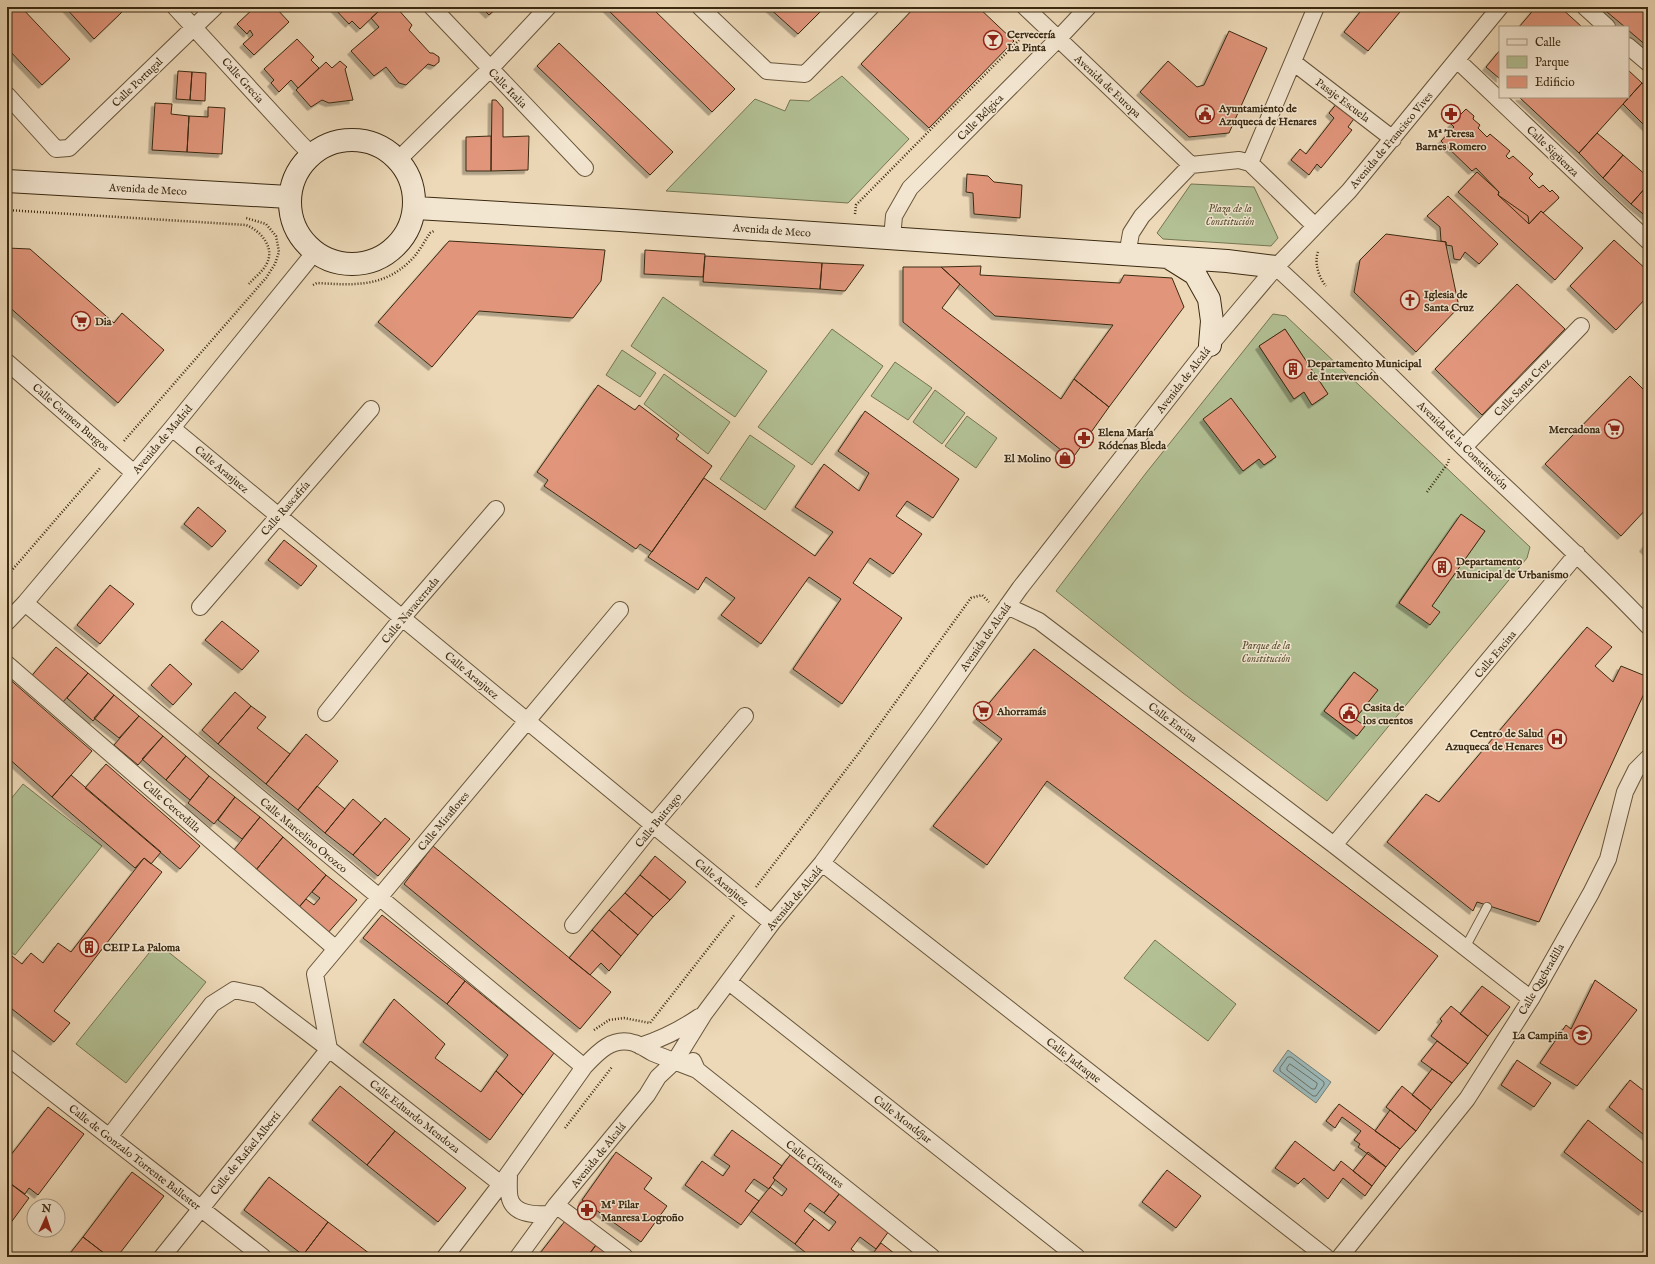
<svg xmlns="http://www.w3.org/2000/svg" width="1655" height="1264" font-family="'IM FELL English',serif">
<defs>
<filter id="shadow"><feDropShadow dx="-3.5" dy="3.5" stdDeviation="0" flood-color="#0004"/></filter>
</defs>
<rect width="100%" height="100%" fill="#edd9b8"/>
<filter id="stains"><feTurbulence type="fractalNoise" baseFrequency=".005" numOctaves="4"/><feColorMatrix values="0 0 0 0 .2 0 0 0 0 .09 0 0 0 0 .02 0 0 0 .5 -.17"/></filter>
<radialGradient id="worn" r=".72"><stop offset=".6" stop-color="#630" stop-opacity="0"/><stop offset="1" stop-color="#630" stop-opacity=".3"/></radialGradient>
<path fill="#b2c094" stroke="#767552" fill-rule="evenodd" d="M842 76 909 139 848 203 666 191 755 99 785 111 790 100 809 101Z
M1191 184 1254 187 1278 238 1271 246 1163 239 1157 233Z
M663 297 767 371 735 417 631 346Z
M1273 314 1286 316 1530 547 1527 558 1327 801 1183 693 1056 591 1146 473ZM1285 329 1328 394 1312 405 1304 392 1294 399 1259 346ZM1231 399 1276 457 1264 465 1259 459 1243 471ZM1461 515 1485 531 1432 606 1430 624 1399 602ZM1354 672 1378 690 1355 719 1365 726 1357 736 1324 711Z
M832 329 883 366 812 465 758 427Z
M622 350 656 373 640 397 606 375Z
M895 362 932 388 908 420 871 396Z
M664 374 730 422 708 454 644 404Z
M935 390 965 413 942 444 913 422Z
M967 416 997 438 976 468 945 446Z
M750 435 795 466 765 510 720 479Z
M23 784 102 846 15 955 7 949V804Z
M1155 940 1236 1004 1208 1041 1124 978Z
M157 943 206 982 126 1083 76 1044Z"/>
<path fill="#9cb8b8" stroke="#757f75" d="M1288 1050 1331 1082 1316 1103 1273 1071Z"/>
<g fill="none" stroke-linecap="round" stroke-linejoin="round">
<path stroke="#6c7164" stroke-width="1" d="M1288 1057H1291L1324 1082V1085L1316 1096H1313L1280 1071V1068Z
M1290 1064 1317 1083V1085L1315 1089H1312L1287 1070V1068Z"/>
</g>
<path fill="#e1967c" stroke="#3b2a11" filter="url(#shadow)" d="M7 7H21L70 59 42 85 7 48Z
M65 7H117L122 12 94 39Z
M255 7H275L289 22 254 55 243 44 253 35 250 30 247 34 237 24Z
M333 7H380L381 9 360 29 352 21 349 24Z
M384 7H396L412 25 409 30 430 53H433L439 57V62L434 66 428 64 406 85 399 83 386 67 374 76 351 51 379 27 371 18Z
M481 7H498L489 15Z
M605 7H651L735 89 712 112Z
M768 7H825L798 34Z
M915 7H978L1014 41 929 128 861 64Z
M1364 7H1404L1368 51 1344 32Z
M1536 7H1560L1582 27H1519Z
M1601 7H1648V47L1628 30V27H1625Z
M1229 31 1267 48 1229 133 1189 137 1140 92 1168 61 1197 87 1204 85Z
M297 39 314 57 311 60 319 68 298 88 291 80 279 92 271 83 274 80 264 69Z
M559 43 673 152 650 175 537 66Z
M1500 50V79L1486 67Z
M340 61 347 67 345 69 353 100 329 103 322 100 311 107 296 90 326 62 332 68Z
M1628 70 1642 83 1579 153 1519 97H1628Z
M178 71 192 72 190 100 176 99Z
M192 72 206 73 205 101 190 100Z
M1642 83 1648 87V126L1647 128 1623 104Z
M492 100H496L503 108V137L529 136 528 170 491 171Z
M1338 102 1356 116 1348 127 1352 130 1321 168 1317 164 1309 175 1291 160 1300 149 1306 154 1334 118 1329 113Z
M155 103 172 104 171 114 189 116 187 152 152 150Z
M208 107 225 108 222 154 187 152 189 116 208 117Z
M1466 109 1474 116 1473 119 1480 125 1478 128 1487 137 1490 134 1510 151 1506 156 1509 159 1513 156 1533 174 1529 178 1539 188 1543 185 1550 192 1552 190 1558 196 1559 198 1543 213 1541 211 1529 224 1498 195 1499 192 1476 168 1472 171 1441 141 1454 127 1451 124Z
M1597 133 1623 155 1603 178 1579 153Z
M491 136V171H466V137Z
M1623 155 1648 177V185L1631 204 1603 178Z
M1477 172 1499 192 1498 195 1528 216 1529 224 1541 211 1583 248 1555 280 1458 192Z
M967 174 988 176 994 182 1022 185 1020 218 974 214 973 193 966 192Z
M1646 187 1648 189V218L1631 204Z
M1448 196 1498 244 1479 264 1465 252 1460 260 1454 259 1452 246 1446 245V242L1441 241 1440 227 1427 216Z
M1386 234 1446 242V245L1459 307 1416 352 1354 292 1360 260Z
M1614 240 1648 271V296L1616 330 1570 286Z
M449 241 605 250 601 281 573 318 479 311 432 367 378 322Z
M7 248 30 249 114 323 122 313 164 350 118 403 7 305Z
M645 250 705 254 703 277 644 274Z
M705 256 822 263 820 289 703 282Z
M822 263 864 265 845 291 820 289Z
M981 266 980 275 1120 283 1124 275 1172 278 1184 307 1109 407 1074 379 1113 325 995 316 941 267Z
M903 267H941L960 284 942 308 1061 399 1074 379 1109 407 1072 459 903 322Z
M1517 284 1565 329 1482 415 1435 369Z
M1285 329 1328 394 1312 405 1304 392 1294 399 1259 346Z
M1630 376 1648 394V507L1621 536 1545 464Z
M598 385 635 410 639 405 679 435 676 439 712 466 652 552 640 544 636 549 544 486 548 480 537 472Z
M1231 398 1276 457 1264 465 1259 459 1243 471 1203 419Z
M865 411 959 479 933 518 907 501 896 516 922 534 893 574 870 558 853 583 902 618 842 704 793 669 841 599 809 577 761 644 721 615 735 598 706 577 698 590 648 557 704 478 815 556 833 532 795 507 824 464 859 491 869 473 838 451Z
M198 507 226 531 212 547 184 524Z
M1461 514 1485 531 1432 606 1440 612 1430 625 1399 603Z
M284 540 317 566 301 586 268 560Z
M1648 542V553L1643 548Z
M110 585 134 604 100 644 77 625Z
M222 621 259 651 242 670 205 640Z
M1587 627 1612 647 1595 666 1613 682 1621 666 1648 677V685L1539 922 1477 902 1473 911 1387 842 1426 794 1439 802Z
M56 647 88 673 63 702 29 679Z
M1034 649 1438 956 1379 1031 1047 781 987 865 933 826 1002 739 976 719Z
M170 664 192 684 173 705 151 685Z
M1354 672 1378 690 1355 719 1365 726 1357 736 1324 711Z
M88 673 114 695 93 721 67 698Z
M7 677 92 751 52 797 7 757Z
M235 692 251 706 218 744 202 730Z
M114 695 139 716 119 738 94 718Z
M251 706 266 717 257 728 290 754 266 784 218 744Z
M139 716 163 736 138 765 114 745Z
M306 734 338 761 298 810 266 784Z
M163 736 186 756 166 780 142 759Z
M186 756 209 776 190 800 166 780Z
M106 764 200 846 180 869 85 788Z
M71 775 161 852 151 864 144 858 135 868 52 797Z
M209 776 235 797 214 824 188 803Z
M317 786 345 809 325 833 298 810Z
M235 797 260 817 242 839 218 820Z
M353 799 381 823 353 855 325 833Z
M260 817 283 837 256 870 234 850Z
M385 818 410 839 378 876 353 855Z
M283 837 326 875 299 907 256 870Z
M433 846 611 992 580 1029 404 884Z
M655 856 686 882 670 900 640 875Z
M144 858 162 872 54 1011 70 1023 54 1042 7 1005V952L22 964 31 953 43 963 58 943 71 952Z
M326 875 357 900 326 935 296 911 306 899 314 905 320 898 312 892Z
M640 875 670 900 653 917 625 893Z
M625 893 653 917 638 935 609 910Z
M609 910 638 935 621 956 592 930Z
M382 915 465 981 447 1004 363 938Z
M592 930 621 956 609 971 601 963 590 975 569 958Z
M1595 980 1637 1010 1577 1086 1540 1063 1566 1025 1571 1029Z
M465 981 554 1053 523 1095 496 1071 508 1055 447 1004Z
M1482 986 1510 1007 1488 1036 1460 1014Z
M394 999 445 1044 435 1058 481 1092 496 1071 523 1095 490 1140 363 1042Z
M1451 1006 1488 1036 1468 1064 1431 1036 1442 1021 1440 1019Z
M1437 1041 1468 1064 1452 1083 1421 1061Z
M1517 1060 1551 1083 1534 1107 1501 1085Z
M1432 1069 1452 1083 1431 1110 1412 1095Z
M1630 1080 1648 1094V1138L1609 1107Z
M340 1086 395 1131 367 1165 312 1120Z
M1402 1086 1431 1110 1416 1131 1386 1107Z
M1339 1104 1400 1149 1386 1167 1358 1147 1360 1144 1354 1140 1361 1131 1342 1117 1335 1128 1326 1121Z
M48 1107 84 1134 38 1195 29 1188 25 1194 7 1181V1160Z
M1390 1110 1416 1131 1400 1149 1375 1131Z
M1588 1120 1648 1167V1204L1642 1212 1564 1152Z
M732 1130 782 1166 773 1178 775 1180 769 1189 754 1179 745 1191 759 1201 741 1225 685 1185 702 1161 723 1176 730 1166 714 1155Z
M395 1131 466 1188 438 1222 367 1165Z
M1295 1141 1334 1171 1341 1161 1372 1186 1365 1196 1343 1178 1328 1199 1304 1178 1298 1184 1275 1168Z
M616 1152 652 1178 644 1189 667 1206 641 1242 582 1200Z
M1368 1152 1386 1167 1372 1186 1353 1171Z
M790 1155 840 1193 824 1213 810 1203 804 1211 814 1219 795 1244 751 1211 770 1187 782 1196 787 1189 773 1178Z
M1167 1170 1201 1196 1176 1228 1142 1202Z
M132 1172 164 1196 117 1257H109L83 1237Z
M269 1177 328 1222 303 1255 244 1210Z
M7 1181 29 1198 7 1228Z
M840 1193 889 1231 876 1249 860 1237 851 1249 861 1257H811L795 1244 814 1219 829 1231 836 1222 824 1213Z
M565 1221 596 1245 587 1257H537Z
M328 1222 374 1257H306L303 1255Z
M83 1237 109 1257H67Z
M881 1243 899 1257H870Z
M596 1245 612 1257H587Z"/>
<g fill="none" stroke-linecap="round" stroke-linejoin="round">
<g stroke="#68563b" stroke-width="10">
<path id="lane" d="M1465 948 1487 907"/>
</g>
<g stroke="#68563b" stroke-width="18">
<path id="street" d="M175 7 300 143 310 153
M432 7 585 168
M700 7 767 71 805 74 871 7
M1025 7 1191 165
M1585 7 1607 27
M1628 46 1648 63
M1457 60 1648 241
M1293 62 1393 139
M7 95 56 149 69 148 215 7
M399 159 490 69 548 7
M1250 163 1316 7
M892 238 894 216 910 188 1058 39 1088 7
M1127 255 1131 233 1142 216 1191 165 1239 160 1250 163 1315 226
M1276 267C1340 325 1401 386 1463 447 1525 506 1589 564 1648 626
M7 362 134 473
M172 428 772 923
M1464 447 1581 326
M25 603 584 1067
M1007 606 1039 621 1334 845 1531 999
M200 607 371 409
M7 622 25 603 172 428 314 253
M7 664 336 949
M326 713 402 618 496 509
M1334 845 1577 554
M822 863 1326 1257
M573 925 653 825 745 716
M729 982 1077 1257
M640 1046C662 1039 680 1030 699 1017
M329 1049 315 974 620 610
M7 1057 263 1257
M693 1061 697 1070 932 1257
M109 1137 212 1004 234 990 258 995 329 1049 501 1184
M509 1173C509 1181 508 1192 510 1199 515 1215 536 1215 549 1214
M556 1205 625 1257
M162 1257 329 1049
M445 1257 501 1184 584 1067C597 1053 612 1036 634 1043 641 1045 647 1050 653 1053 668 1059 682 1064 697 1070
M518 1257 556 1205 647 1095 658 1077 675 1061 704 1014 772 923 822 863 928 718 1020 588 1210 345 1276 267 1349 191 1500 7
M1340 1257 1467 1099 1531 999 1591 893 1608 859 1625 792 1636 770 1648 758"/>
</g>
<g stroke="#3b2a11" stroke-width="24">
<path id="secondary" d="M290 202a62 62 0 1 1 124 0a62 62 0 1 1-124 0Z
M7 181 289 197
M416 208 620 220 1227 261 1276 267
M1171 259 1195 274 1209 299 1212 321 1210 345"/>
</g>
<path stroke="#3b2a11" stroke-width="2.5" stroke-dasharray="1 2" stroke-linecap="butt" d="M7 210 246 225C261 231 276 248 266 265 262 272 254 278 249 284
M855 214 856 205 1026 33
M1318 252C1314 263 1319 278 1326 286
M313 285 317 283C352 285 383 288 410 261 418 254 424 242 430 233L434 231
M124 441 266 278 275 264 279 252 276 236 266 224 246 218
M1427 492 1448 463 1449 459
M7 576 101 467
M756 887 858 754 971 598 982 595 989 602
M594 1030 609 1020 624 1018 650 1023 735 914
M565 1128 612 1067"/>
<use href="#lane" stroke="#f3e6d1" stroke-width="8"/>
<use href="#street" stroke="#f3e6d1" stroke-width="16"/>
<use href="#secondary" stroke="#f3e6d1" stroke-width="22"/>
</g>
<defs>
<g id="bar-ring" transform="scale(1)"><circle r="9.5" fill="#f3e6d1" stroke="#8f2418" stroke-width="1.5"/><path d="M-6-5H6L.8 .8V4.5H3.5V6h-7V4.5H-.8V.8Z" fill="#8f2418"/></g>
<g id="civic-ring" transform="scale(1)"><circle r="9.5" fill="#f3e6d1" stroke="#8f2418" stroke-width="1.5"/><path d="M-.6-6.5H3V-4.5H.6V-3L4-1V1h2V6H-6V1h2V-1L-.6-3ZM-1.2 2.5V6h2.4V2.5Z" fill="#8f2418"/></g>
<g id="pharmacy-ring" transform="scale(1)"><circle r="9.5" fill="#f3e6d1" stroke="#8f2418" stroke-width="1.5"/><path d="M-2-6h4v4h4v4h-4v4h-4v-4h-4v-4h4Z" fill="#8f2418"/></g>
<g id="church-ring" transform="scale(1)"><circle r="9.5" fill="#f3e6d1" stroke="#8f2418" stroke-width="1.5"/><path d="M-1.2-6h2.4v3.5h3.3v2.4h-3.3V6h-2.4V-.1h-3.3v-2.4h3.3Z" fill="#8f2418"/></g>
<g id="supermarket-ring" transform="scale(1)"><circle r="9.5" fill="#f3e6d1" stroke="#8f2418" stroke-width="1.5"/><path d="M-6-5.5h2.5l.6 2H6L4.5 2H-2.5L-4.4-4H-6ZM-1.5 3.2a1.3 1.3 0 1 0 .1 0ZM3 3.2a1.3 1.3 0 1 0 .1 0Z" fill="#8f2418"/></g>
<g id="building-ring" transform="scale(1)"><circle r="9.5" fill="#f3e6d1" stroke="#8f2418" stroke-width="1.5"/><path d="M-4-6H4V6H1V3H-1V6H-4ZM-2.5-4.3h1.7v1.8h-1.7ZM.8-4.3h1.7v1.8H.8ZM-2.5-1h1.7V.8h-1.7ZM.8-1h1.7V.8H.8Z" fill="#8f2418"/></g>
<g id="shop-ring" transform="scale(1)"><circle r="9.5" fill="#f3e6d1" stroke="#8f2418" stroke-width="1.5"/><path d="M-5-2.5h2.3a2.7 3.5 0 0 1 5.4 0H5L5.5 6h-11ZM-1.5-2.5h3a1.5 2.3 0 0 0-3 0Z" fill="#8f2418"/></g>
<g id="hospital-ring" transform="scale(1)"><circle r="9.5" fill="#f3e6d1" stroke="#8f2418" stroke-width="1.5"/><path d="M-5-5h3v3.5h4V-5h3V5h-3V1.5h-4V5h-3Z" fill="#8f2418"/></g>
<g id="school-ring" transform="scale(1)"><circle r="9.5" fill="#f3e6d1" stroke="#8f2418" stroke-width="1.5"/><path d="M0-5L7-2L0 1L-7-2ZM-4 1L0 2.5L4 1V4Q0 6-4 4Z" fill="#8f2418"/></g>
</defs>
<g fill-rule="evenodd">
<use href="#bar-ring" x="993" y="40"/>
<use href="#civic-ring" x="1205" y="114"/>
<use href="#pharmacy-ring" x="1451" y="114"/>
<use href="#church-ring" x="1410" y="300"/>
<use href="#supermarket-ring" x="81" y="321"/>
<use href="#building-ring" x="1293" y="369"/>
<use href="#supermarket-ring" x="1614" y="429"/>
<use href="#pharmacy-ring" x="1084" y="438"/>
<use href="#shop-ring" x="1065" y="458"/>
<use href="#building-ring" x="1442" y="567"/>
<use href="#supermarket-ring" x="983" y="711"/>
<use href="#civic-ring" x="1349" y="713"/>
<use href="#hospital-ring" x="1557" y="739"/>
<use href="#building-ring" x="89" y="947"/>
<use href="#school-ring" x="1582" y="1035"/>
<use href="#pharmacy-ring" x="587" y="1210"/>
</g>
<g text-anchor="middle" stroke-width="3" stroke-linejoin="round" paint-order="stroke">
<g font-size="11" font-weight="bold" fill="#3b2a11" stroke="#f3e6d1" text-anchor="start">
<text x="1007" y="38">Cervecería<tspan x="1007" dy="13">La Pinta</tspan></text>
<text x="1219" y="112">Ayuntamiento de<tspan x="1219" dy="13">Azuqueca de Henares</tspan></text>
<text x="1451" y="137" text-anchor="middle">Mª Teresa<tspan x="1451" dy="13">Barnes Romero</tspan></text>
<text x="1424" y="298">Iglesia de<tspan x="1424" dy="13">Santa Cruz</tspan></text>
<text x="95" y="325">Dia</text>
<text x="1307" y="367">Departamento Municipal<tspan x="1307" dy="13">de Intervención</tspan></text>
<text x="1600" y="433" text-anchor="end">Mercadona</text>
<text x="1098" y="436">Elena María<tspan x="1098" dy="13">Ródenas Bleda</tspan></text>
<text x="1051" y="462" text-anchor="end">El Molino</text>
<text x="1456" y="565">Departamento<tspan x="1456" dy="13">Municipal de Urbanismo</tspan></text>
<text x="1363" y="711">Casita de<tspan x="1363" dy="13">los cuentos</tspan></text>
<text x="997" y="715">Ahorramás</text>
<text x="1543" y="737" text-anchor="end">Centro de Salud<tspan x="1543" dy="13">Azuqueca de Henares</tspan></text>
<text x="103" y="951">CEIP La Paloma</text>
<text x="1568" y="1039" text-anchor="end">La Campiña</text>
<text x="601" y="1208">Mª Pilar<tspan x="601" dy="13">Manresa Logroño</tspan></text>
</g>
<g font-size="11" fill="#3b2a11" stroke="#f3e6d1">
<text transform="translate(243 80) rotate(48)" y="4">Calle Grecia</text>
<text transform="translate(137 82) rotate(-44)" y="4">Calle Portugal</text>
<text transform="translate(1108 86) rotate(43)" y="4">Avenida de Europa</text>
<text transform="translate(508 88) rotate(46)" y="4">Calle Italia</text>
<text transform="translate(1343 100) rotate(37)" y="4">Pasaje Escuela</text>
<text transform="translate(980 117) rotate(-45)" y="4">Calle Bélgica</text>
<text transform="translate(1391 140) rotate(-50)" y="4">Avenida de Francisco Vives</text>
<text transform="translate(1553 151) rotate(44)" y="4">Calle Sigüenza</text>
<text transform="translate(148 189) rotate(3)" y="4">Avenida de Meco</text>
<text transform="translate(772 230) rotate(4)" y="4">Avenida de Meco</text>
<text transform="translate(1183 380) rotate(-52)" y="4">Avenida de Alcalá</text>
<text transform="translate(1522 387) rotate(-46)" y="4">Calle Santa Cruz</text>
<text transform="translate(71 417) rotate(41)" y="4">Calle Carmen Burgos</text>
<text transform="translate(162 439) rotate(-50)" y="4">Avenida de Madrid</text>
<text transform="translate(1463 445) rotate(44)" y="4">Avenida de la Constitución</text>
<text transform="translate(222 469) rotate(40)" y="4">Calle Aranjuez</text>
<text transform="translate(285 508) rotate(-49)" y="4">Calle Rascafría</text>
<text transform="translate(410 610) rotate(-50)" y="4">Calle Navacerrada</text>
<text transform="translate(985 637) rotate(-55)" y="4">Avenida de Alcalá</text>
<text transform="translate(1495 654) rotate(-50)" y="4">Calle Encina</text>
<text transform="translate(472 675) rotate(40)" y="4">Calle Aranjuez</text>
<text transform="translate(1173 722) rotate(37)" y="4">Calle Encina</text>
<text transform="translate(172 806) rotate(41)" y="4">Calle Cercedilla</text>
<text transform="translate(658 820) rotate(-51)" y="4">Calle Buitrago</text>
<text transform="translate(443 821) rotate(-50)" y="4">Calle Miraflores</text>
<text transform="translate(304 835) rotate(40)" y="4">Calle Marcelino Orozco</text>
<text transform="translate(722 882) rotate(40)" y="4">Calle Aranjuez</text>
<text transform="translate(794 898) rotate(-50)" y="4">Avenida de Alcalá</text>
<text transform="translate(1541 979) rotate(-60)" y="4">Calle Quebradilla</text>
<text transform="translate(1074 1060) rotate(38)" y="4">Calle Jadraque</text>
<text transform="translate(415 1116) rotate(38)" y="4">Calle Eduardo Mendoza</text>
<text transform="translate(903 1119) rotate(38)" y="4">Calle Mondéjar</text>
<text transform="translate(245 1153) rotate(-51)" y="4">Calle de Rafael Alberti</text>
<text transform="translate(598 1155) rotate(-51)" y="4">Avenida de Alcalá</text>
<text transform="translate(135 1157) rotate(38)" y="4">Calle de Gonzalo Torrente Ballester</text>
<text transform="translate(815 1164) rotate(38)" y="4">Calle Cifuentes</text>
</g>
<g font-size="11" font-style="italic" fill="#595032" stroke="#f3e6d1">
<text x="1230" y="212">Plaza de la<tspan x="1230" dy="13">Constitución</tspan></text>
<text x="1266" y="649">Parque de la<tspan x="1266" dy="13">Constitución</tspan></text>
</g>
</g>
<rect width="1655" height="1264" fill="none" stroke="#edd9b8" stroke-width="24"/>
<rect x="8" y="8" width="1639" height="1248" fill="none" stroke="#3b2a11" stroke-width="2"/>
<rect x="12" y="12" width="1631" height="1240" fill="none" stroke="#3b2a11"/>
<rect x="1499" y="26" width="130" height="72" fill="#f3e6d1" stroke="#a99b84"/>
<rect x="1507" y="39" width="20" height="6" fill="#f3e6d1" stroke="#a99b84"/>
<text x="1535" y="46" font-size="12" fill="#3b2a11">Calle</text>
<rect x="1507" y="56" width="20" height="12" fill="#b2c094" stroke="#a99b84"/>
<text x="1535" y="66" font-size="12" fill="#3b2a11">Parque</text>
<rect x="1507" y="76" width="20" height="12" fill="#e1967c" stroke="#a99b84"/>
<text x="1535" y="86" font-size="12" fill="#3b2a11">Edificio</text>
<g transform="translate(46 1218) rotate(3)"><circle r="19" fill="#f3e6d1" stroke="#a99b84"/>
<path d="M0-3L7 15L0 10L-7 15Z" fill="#8f2418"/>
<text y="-6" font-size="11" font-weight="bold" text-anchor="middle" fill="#3b2a11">N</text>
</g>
<rect width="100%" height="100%" filter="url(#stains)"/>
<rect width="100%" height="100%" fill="url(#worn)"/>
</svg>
